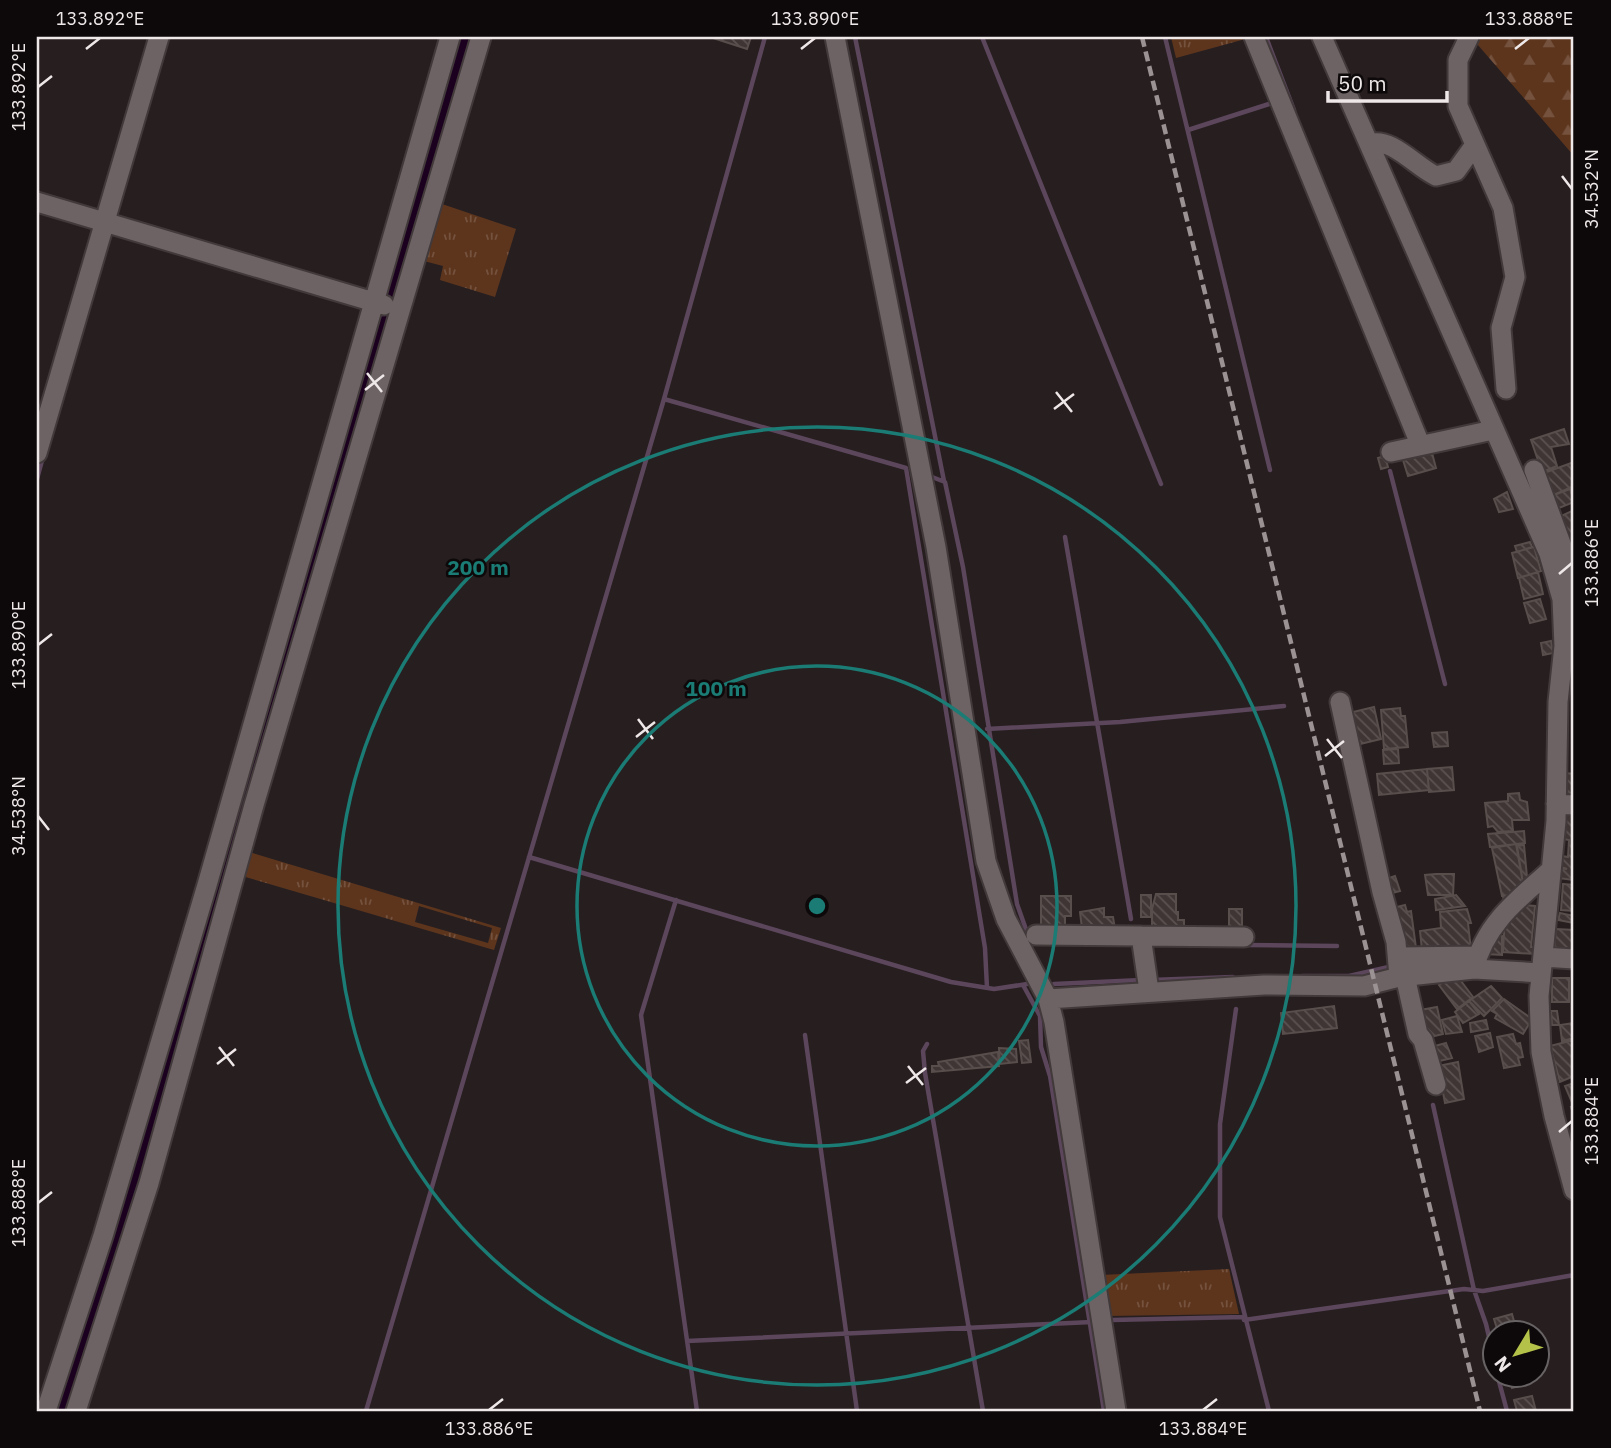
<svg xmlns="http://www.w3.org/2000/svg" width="1611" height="1448" font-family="'IBM Plex Sans',sans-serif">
<defs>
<pattern id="grass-tufts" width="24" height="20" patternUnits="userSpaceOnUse" patternTransform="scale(1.75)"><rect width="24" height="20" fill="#5d351d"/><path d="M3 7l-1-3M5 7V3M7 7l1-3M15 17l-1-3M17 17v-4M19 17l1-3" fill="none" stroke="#75523e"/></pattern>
<pattern id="forest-firs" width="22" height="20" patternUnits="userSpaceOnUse" patternTransform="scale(1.75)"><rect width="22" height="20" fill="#5d351d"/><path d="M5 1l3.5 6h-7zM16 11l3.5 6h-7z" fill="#75523e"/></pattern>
<pattern id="building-back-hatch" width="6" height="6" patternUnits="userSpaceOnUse" patternTransform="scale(1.75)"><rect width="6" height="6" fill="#3f3534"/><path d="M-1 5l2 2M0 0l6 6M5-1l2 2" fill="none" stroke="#5b5251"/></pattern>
</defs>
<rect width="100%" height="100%" fill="#271e1f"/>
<path fill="url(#grass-tufts)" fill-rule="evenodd" d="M1171 37H1249V38L1176 58Z
M442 204 516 229 495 297 440 280 443 266 424 261Z
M249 852 501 928 494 950 242 876ZM419 906 492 928 488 943 415 922Z
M1229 1269 1239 1314 1107 1316 1101 1275Z"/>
<path fill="url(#forest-firs)" d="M1471 37H1574V156Z"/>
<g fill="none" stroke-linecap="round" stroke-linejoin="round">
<path stroke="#5b465c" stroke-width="4.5" d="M855 37 944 481
M982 37 1161 484
M1165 37 1270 470
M1266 37 1294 110
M1188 130 1269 104
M664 399 906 468 985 948 987 988
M1390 471 1445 684
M932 477 945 482 963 567 1017 904 1028 935
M37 479 43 457
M1065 537 1131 919
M987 729 1120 722 1284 706
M529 857 951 982 994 989 1027 984
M676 900 641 1015 697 1411
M1243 945 1337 946
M1302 976H1349L1393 966
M1151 980 1233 977
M1054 984 1142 980
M1023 985 1040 1016 1041 1047 1050 1076 1104 1411
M1236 1009 1220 1124V1217L1269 1411
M805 1035 857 1411
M927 1044 923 1051 925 1073 983 1411
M1433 1105 1474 1290 1486 1324 1496 1367
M1112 1320 1243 1317
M1244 1320 1464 1289 1483 1291 1574 1275
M687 1341 1092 1322
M1497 1374 1507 1411
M366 1411 664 399 765 37"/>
<path stroke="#1c001f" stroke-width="28" d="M60 1411 119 1232 465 37"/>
</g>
<path fill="url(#building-back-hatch)" stroke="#584e4c" stroke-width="2" d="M710 37H751L747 49Z
M1564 429 1569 444 1551 447 1557 466 1542 472 1531 440Z
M1432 453 1436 468 1408 476 1403 460Z
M1385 456 1388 467 1381 469 1378 458Z
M1574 462V486L1549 497 1541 474Z
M1570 489 1574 502 1559 508 1554 495Z
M1507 492 1513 509 1499 512 1494 499Z
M1574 510V537L1566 540 1559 517Z
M1530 542 1532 547 1517 552 1515 546Z
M1534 547 1541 571 1518 578 1512 553Z
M1538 572 1543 594 1524 599 1519 578Z
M1540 599 1546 619 1530 623 1524 603Z
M1551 641 1553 653 1543 655 1541 643Z
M1374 707 1381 739 1356 745 1349 713Z
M1400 708 1401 716H1405L1408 747 1384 749 1381 710Z
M1447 732 1448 746 1434 747 1432 733Z
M1398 749 1399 763 1384 764 1383 750Z
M1452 767 1454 790 1429 792 1427 769Z
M1427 769 1429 790 1379 795 1377 774Z
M1565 773 1574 774V804L1563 803Z
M1519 793 1520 800 1527 802 1529 820H1512L1513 831 1498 832 1493 826 1488 827 1485 803 1508 801V794Z
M1565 810 1574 811V880L1558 878 1559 868 1567 869 1561 867 1562 856 1568 857 1569 840 1563 839Z
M1524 831 1525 843 1490 847 1488 834Z
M1516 844 1523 883 1514 895 1502 896 1492 848Z
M1524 845 1527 877 1517 892 1509 901 1504 902 1503 896 1513 895 1523 883 1517 846Z
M1436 874H1454L1453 895H1428L1425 875Z
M1395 876 1400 891 1388 894 1383 880Z
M1563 884 1574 885V911L1561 910Z
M1156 894H1176V912H1178V920H1184V933H1152V909Z
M1141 895H1151V917H1141Z
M1456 895 1465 906 1436 910 1435 899Z
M1041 896H1071V916H1065V934H1041Z
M1512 904 1535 906 1531 947H1535V954L1503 952 1505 915Z
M1405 905 1407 912 1411 911 1416 948 1403 954 1393 908Z
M1104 908V917H1113L1116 935 1083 937 1080 912Z
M1229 909H1242V933H1229Z
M1467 909 1471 923H1468L1471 950H1422L1420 931 1441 928 1440 912Z
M1560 913 1574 916V923L1558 920Z
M1556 929 1574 930V955L1554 953Z
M1490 936H1502V955L1486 954Z
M1450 977H1458L1473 997 1457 1009 1439 985Z
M1552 978H1569V1002H1552Z
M1491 986 1502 998 1484 1016 1469 1001Z
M1504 999 1532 1019 1523 1034 1495 1018 1497 1014 1492 1011Z
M1469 1001 1479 1014 1463 1023 1455 1012Z
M1334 1006 1337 1028 1283 1034 1281 1013Z
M1437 1007 1443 1034 1426 1038 1420 1010Z
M1551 1011H1557L1559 1025H1552Z
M1457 1016 1462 1032 1446 1034 1442 1020Z
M1486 1020 1488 1029 1471 1032 1470 1023Z
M1574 1023V1038L1562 1041 1560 1025Z
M1490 1033 1493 1047 1479 1052 1475 1036Z
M1513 1034 1516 1044 1520 1043 1523 1057 1518 1058 1520 1065 1504 1068 1497 1037Z
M1028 1040 1031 1062 1022 1063 1019 1041Z
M1574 1040V1076L1560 1082 1550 1046Z
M1446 1043 1452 1058 1435 1062 1431 1047Z
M999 1048 1016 1049 1017 1062 1000 1064Z
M998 1052 999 1066 932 1072V1066H939L938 1062Z
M1458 1062 1464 1099 1445 1103 1438 1066Z
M1574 1083V1117L1571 1107H1574L1565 1086Z
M1512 1314 1517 1332H1498L1494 1319Z
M1508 1374H1527L1530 1383 1512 1388Z
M1532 1396 1536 1411H1517L1514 1400Z"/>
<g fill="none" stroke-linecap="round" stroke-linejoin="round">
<g stroke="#41393a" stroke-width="23">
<path id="minor" d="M835 37 936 547 986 861 1006 919 1048 999 1054 1022 1116 1411
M1254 37 1420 444
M1322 37 1549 554 1562 599 1564 646 1558 702 1556 821 1539 996 1541 1052 1554 1116 1574 1190
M1469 37 1458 60V106L1503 208 1515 277 1501 328 1506 389
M1369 144C1391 136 1416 167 1436 176L1456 171 1474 146
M37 202 384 305
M1391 452 1493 430
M37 453 159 37
M1534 470 1566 557 1563 591
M1340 702 1382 892 1396 942 1399 977
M1556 804 1574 805
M1036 935 1244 937
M1141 936 1149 991
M1398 957 1477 956
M1543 957 1574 959
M1474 969C1485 924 1518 899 1551 870
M1405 976 1418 1034 1423 1040 1436 1085
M1048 999 1264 985 1364 986 1399 977 1474 969 1541 973
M46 1411 103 1236 207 885 450 37
M76 1411 149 1183 254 805 481 37"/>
</g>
<use href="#minor" stroke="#6d6364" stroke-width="19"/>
<path stroke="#9a9293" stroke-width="4.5" stroke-dasharray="10 5" stroke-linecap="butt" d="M1142 37 1480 1411"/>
</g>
<path fill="none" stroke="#efe8e9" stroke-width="2.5" d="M86 49 100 38M801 49 815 38M1515 49 1529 38M38 87 52 76M1562 176 1572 189M367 373 382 392M365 390 384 375M1056 392 1072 412M1054 409 1074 394M1559 574 1572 563M38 645 52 634M638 719 653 739M636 737 655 722M1327 739 1342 758M1325 756 1344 741M38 816 49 830M219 1047 234 1066M217 1064 236 1049M908 1066 923 1085M906 1083 926 1068M1559 1132 1572 1121M38 1203 52 1192M489 1410 503 1399M1203 1410 1217 1399"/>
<g fill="none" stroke="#1a7c74" stroke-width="3.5">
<circle cx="817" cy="906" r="240"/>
<circle cx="817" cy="906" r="479"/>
</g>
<circle cx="817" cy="906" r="10" fill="#1a7c74" stroke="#0d090a" stroke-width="3.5"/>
<g font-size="21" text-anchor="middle" font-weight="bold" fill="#1a7c74" stroke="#0d090a" stroke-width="5" stroke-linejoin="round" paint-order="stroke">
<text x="478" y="575">200 m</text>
<text x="716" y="696">100 m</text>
</g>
<rect width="1611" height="1448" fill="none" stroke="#0d090a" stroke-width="77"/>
<g transform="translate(1516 1354) rotate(232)"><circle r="33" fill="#0d090a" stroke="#676263" stroke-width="2"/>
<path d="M0-5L12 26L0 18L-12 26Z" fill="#b5c249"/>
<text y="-10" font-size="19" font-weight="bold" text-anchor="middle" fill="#efe8e9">N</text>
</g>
<path d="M1328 91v10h119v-10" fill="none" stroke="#efe8e9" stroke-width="3.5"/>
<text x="1338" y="91" font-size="21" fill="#efe8e9" stroke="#0d090a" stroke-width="5" paint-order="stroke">50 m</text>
<rect x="38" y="38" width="1534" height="1372" fill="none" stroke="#efe8e9" stroke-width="2.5"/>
<g font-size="18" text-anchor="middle" fill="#efe8e9">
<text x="100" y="25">133.892°E</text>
<text x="815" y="25">133.890°E</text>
<text x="1529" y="25">133.888°E</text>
<text transform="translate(19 87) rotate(-90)" y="6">133.892°E</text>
<text transform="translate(1592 189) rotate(-90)" y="6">34.532°N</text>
<text transform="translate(1592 563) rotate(-90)" y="6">133.886°E</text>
<text transform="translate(19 645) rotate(-90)" y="6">133.890°E</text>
<text transform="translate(19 816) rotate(-90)" y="6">34.538°N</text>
<text transform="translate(1592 1121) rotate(-90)" y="6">133.884°E</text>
<text transform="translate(19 1203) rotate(-90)" y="6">133.888°E</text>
<text x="489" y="1435">133.886°E</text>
<text x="1203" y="1435">133.884°E</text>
</g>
</svg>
